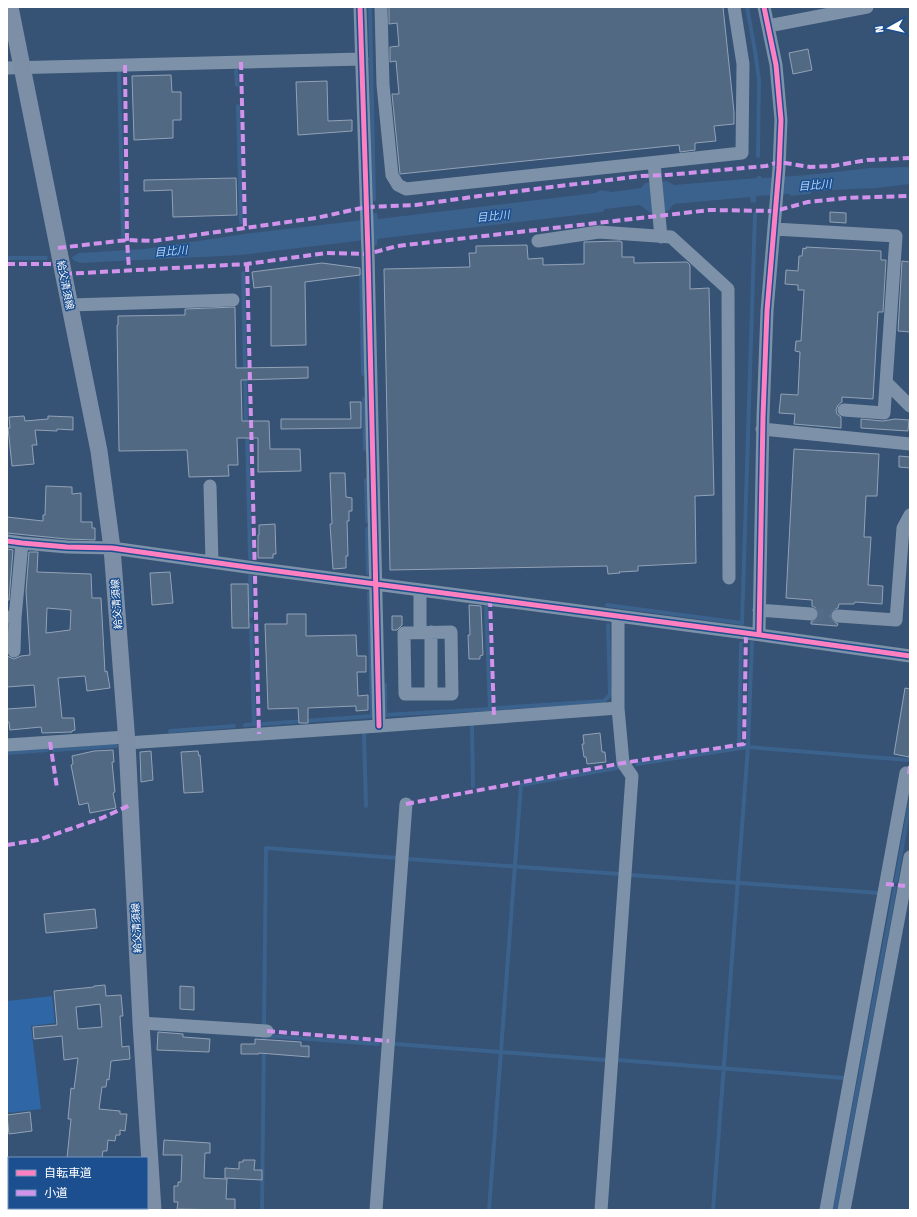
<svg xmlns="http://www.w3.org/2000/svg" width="917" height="1217" font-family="'Fira Sans Condensed','Noto Sans JP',sans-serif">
<rect width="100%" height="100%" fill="#365274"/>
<path fill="#2f66a5" d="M52 996 55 1023 31 1026 41 1109 7 1113V1001Z"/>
<path fill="#3b618d" d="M910 167V184L877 188 811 191V194L790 196V194L756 196V202L751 203 750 197 674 204 668 211 650 213 640 205 605 209 603 212 377 239V245H373V239L242 255 80 263 73 260 72 257 79 253 144 249 251 233 373 219V213H377L378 219 595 193 601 190 611 192 641 188 645 183 667 181 674 185 757 178V176H761L762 178 808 175 869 168Z"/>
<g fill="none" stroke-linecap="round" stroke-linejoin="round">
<path stroke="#3b618d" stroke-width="4" d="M370 7 374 199
M747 7 755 51 759 80 758 156
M236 71 237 85
M119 72 123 236
M238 106 241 222
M7 258H46
M361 272 363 374
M243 273 246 425
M364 399 365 449
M247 434 250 558
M366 480 367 521
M367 529 368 573
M250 576 251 616
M369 593 372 716
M607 605 742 623
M742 624 755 214
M251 625 254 724
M385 685V715L490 709 486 607
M497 708 604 701 610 695 608 625
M263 724 373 716
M245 725 255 724
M472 726 473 786
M170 731 234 726
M364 734 366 806
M739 741 741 643
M748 747 752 643
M54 750 116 746
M7 753 47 750
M637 764 748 747 908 760
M408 859 620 874
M631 875 879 893
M896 881 910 803
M264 1027 266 848 398 858
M267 1036 378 1044
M395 1044 606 1060
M618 1060 844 1078
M118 1208 130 1210
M262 1210 264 1036
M489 1210 521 785 617 768
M713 1210 748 747
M835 1210 895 888"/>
</g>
<path fill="#526984" stroke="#92a2b6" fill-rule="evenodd" d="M389 7H723L734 112V124L714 126 716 141 695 143V150L680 152 679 145 400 174 392 94H399L396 61 390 62V47L399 46 397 23 389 24Z
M808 49 812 70 793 74 789 53Z
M171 75 172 92H181V120H173V138L134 140 132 76Z
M327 81 328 121 352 120V131L298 135 296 82Z
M236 178 237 215 173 217 172 190 144 191V180Z
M830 212 846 213V223L830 222Z
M620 241 622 242V257H634V263L687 262 690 265V289L709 288 714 495 695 496 696 563 638 566V571L619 572 620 573 608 574 607 566 390 570 384 269 470 267 469 253H476V246L527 245 528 259 543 258V265L584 264V242Z
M806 247 881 251V260H886L883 312H878L873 399 842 397V402L838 405 836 410 837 414 841 417V428L794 424 795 414 779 413 781 394 798 395 800 352 795 351 796 341H801L804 290H798V285L785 284 786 270 798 271 799 256H802L803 248 806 249Z
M902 261 910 262V332L898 331Z
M322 263 360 268V275L305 282 306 345 271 346V286L254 288 252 272Z
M235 307 236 368 308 367V378L241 380 242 421H269L270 449H300L301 471 258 472V438H237L238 465H228L229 476 189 477 187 450 119 451 117 325H118V316L185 315V309Z
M350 402H361V428L281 429V419H351Z
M24 416 25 421 48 419V416L73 417V430L57 429V431L35 430 37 445H32L34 464 12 466 8 428H10L9 417Z
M861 419 883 421 895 419 909 420 908 431 861 428Z
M794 449 879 454 877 496H866L864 537H871L868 585 883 586 882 604 855 602 854 604H839L838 608 832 611 830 616 831 620 838 624 837 626 811 624V622L817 619 819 614 816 608 812 606V600L786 598Z
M899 456 910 457V468L899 467Z
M330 473H345L346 497 352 498V511H349V521H347L348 556H346V568L333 569 330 524H332Z
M46 486 72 487V494L81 493V522H92V528H95V540L67 539 7 533V517L43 521V515H45Z
M275 524 276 554H273V558H258V535H259V525Z
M7 549 13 550 9 600H7Z
M29 552H38L37 572 91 574 92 598H101L105 672 107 671 110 688 87 691 85 676 58 678 62 718H74L75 730 72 731V732L42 733 41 727 10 730 9 722H7V709L36 707 34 685 7 687V656L14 659 21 656 30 655 26 591ZM47 608 71 610 70 630 46 633Z
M170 572 173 603 152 605 150 573Z
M231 584H248L249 628H232Z
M469 605 481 606 483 655 480 656V659H469L468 635H470Z
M287 614H306V636L356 635 357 656H366V672H357L358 696 368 695V710L356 711V706L308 708V723H299L298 708 268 709 265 624H287Z
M392 616H402V625L397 630H392Z
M905 688 910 689V749L909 757 894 754Z
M600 733 602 752H605L606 762 587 764 586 757H584L582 744H584L583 735Z
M113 750 114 762H112L115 792 113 793 116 808 90 813 88 803 79 805 71 765 73 764 72 756 94 751Z
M151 751 153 780 141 782 140 752Z
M198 751 199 756 200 755 203 792 184 793 181 752Z
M95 909 97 928 46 933 44 914Z
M105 985 106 996 121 995 123 1016H120L122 1047 129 1046 130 1059 111 1061 109 1080 107 1079 106 1087H102L99 1109 120 1111V1114H127L125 1131 120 1130V1135H116L115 1141 108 1140 107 1151H103L102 1158H67L71 1119H68L71 1088 74 1089 78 1058 64 1060 62 1036 34 1039 33 1027 57 1025 54 991 94 987V986ZM100 1004 102 1027 78 1029 76 1007Z
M180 986 194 987V1010L180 1009Z
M158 1032 183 1034V1037L210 1039 209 1052 157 1050Z
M255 1039 301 1042V1046H309V1057L259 1053V1054H241V1044H255Z
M30 1112 32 1131 9 1134 7 1115Z
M164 1140 210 1143V1153H205L204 1178 227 1179 226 1199H235V1210L177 1209 178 1202H174V1186H178V1182H181L182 1155H163Z
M243 1160H255L254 1170H262V1180L225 1178V1168L239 1169V1162H243Z"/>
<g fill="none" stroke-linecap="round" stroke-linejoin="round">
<path stroke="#546c89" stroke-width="13" stroke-dasharray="13 6" stroke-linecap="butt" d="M811 614 838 616"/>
<path stroke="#7d92a8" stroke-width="13" d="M360 7 368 254 379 726
M381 7 383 85 392 175 398 185 406 189 742 153 743 64 734 7
M768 26 867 7
M7 68 362 59
M654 163 661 237
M774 229 896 236 884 413 844 410
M538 241 599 232 671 237 728 289 729 578
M70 305 233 300
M886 382 910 406
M762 429 910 444
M210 486 212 562
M7 541 22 543 67 547 112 548 254 568 746 633 910 656
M420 590V632
M759 610 811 614
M838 616 896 620 903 528 910 515
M7 617 15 618 22 543
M431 632V694
M451 632 452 694H405L404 633Z
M759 634 763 417 767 311 779 168 781 120 776 65 764 7
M14 651 15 618
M127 743 379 726 618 708
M7 745 126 737
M141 1023 267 1031
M7 1195 9 1196
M83 1208 95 1210
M376 1210 406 804
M601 1210 632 776 623 763 618 708V616
M826 1210 906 773 910 774
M844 1210 910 857"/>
<path stroke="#7d8ea7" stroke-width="17" d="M10 7 99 451 112 548 127 743 141 1023 153 1210"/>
<path stroke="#d193ec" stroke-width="4" stroke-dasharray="8 4" stroke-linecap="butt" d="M241 62 245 228
M125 65 127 240 129 270
M58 248 127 240 153 241 316 218 366 207 416 205 479 196 641 176 667 175 766 166 779 162 810 167 833 166 867 160 910 158
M7 264H61
M247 264 259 734
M64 274 247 264 326 253 368 254 397 246 710 210 775 211 808 202 846 198 910 196
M490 599 494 717
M50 742 57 788
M909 774 910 766
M406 804 623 763 744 744 746 633
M7 845 38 840 102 818 130 805
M886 884 905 886
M267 1031 389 1041
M62 1210V1208"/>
<g stroke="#1b4f8f" stroke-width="8">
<path id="cycleway" d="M360 7 368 254 379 726
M7 541 22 543 67 547 112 548 254 568 746 633 910 656
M759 634 763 417 767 311 779 168 781 120 776 65 764 7"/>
</g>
<use href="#cycleway" stroke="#ff80c0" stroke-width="5"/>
</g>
<g text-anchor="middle" stroke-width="3" stroke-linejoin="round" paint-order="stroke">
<g font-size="10" fill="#fff" stroke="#1b4f8f">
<text transform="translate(66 285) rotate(79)" y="4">給父清須線</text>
<text transform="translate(116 604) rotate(-94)" y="4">給父清須線</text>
<text transform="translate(136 928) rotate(-93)" y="4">給父清須線</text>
</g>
<g font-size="11" font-style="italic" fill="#b5d3f5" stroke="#1b4f8f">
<text transform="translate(815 185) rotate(-4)" y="4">目比川</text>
<text transform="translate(493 216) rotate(-6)" y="4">目比川</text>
<text transform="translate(171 251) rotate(-4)" y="4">目比川</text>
</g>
</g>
<rect width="917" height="1217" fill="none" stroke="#ffffff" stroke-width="16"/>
<rect x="8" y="1157" width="140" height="52" fill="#1b4f8f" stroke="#7695bc"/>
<rect x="16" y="1170" width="20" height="6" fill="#ff80c0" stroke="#7695bc"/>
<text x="44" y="1177" font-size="12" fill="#ffffff">自転車道</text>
<rect x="16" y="1190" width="20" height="6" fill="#d193ec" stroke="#7695bc"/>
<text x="44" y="1197" font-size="12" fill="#ffffff">小道</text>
<g transform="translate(889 28) rotate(262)" stroke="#1b4f8f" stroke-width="3" paint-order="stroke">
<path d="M0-3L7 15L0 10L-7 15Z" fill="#ffffff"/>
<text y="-6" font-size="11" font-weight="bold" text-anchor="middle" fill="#ffffff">N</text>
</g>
</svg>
